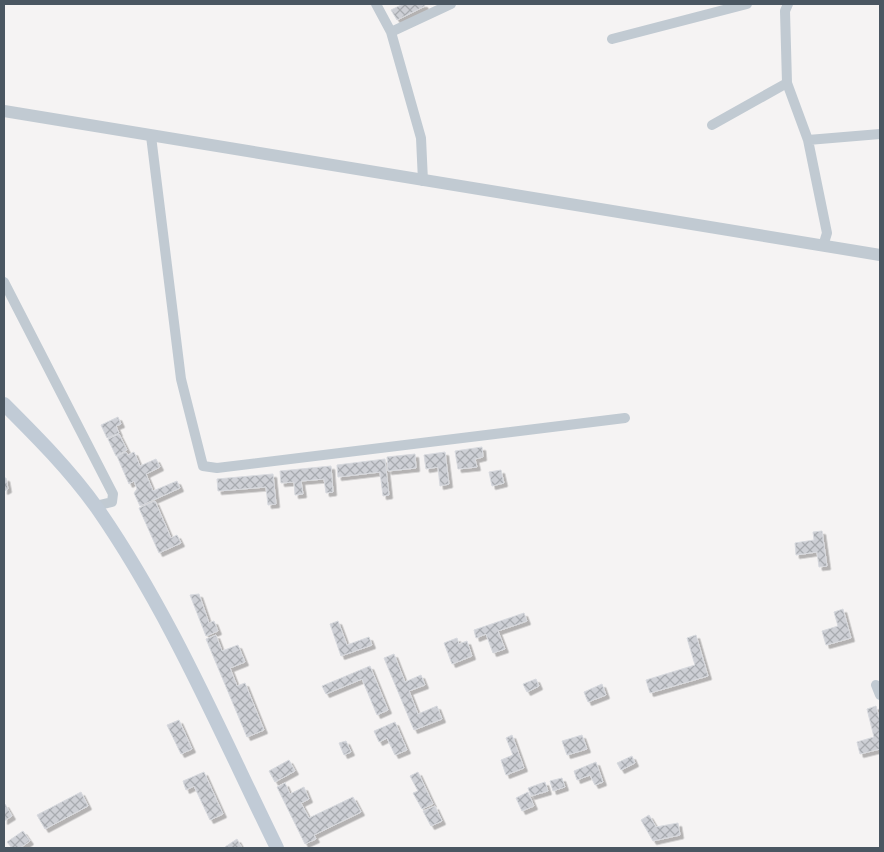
<svg xmlns="http://www.w3.org/2000/svg" width="884" height="852" font-family="Ubuntu,sans-serif">
<defs>
<pattern id="building-cross-hatch" width="8" height="8" patternUnits="userSpaceOnUse" patternTransform="scale(1.25)"><rect width="8" height="8" fill="#cdcfd5"/><path d="M0 0l8 8M0 8l8-8" fill="none" stroke="#a8abb0"/></pattern>
<filter id="shadow"><feDropShadow dx="3.5" dy="3.5" stdDeviation="0" flood-color="#0004"/></filter>
</defs>
<rect width="100%" height="100%" fill="#f5f3f3"/>
<path fill="url(#building-cross-hatch)" stroke="#d7d9de" filter="url(#shadow)" d="M403 4H424L425 6 397 20 391 10Z
M118 417 121 424 116 426 119 433 107 438 101 425Z
M119 434 127 450 116 456 108 439Z
M482 447 483 457 475 459 477 467 458 469 455 451Z
M126 452 128 455 134 452 140 466 156 459 160 467 146 474 153 491 177 481 180 488 140 506 134 493 137 489 134 481 129 484 117 456Z
M445 452 449 484 440 486 438 467 426 469 424 455Z
M415 454 416 468 388 471 387 457Z
M385 459 389 495 383 496 380 472 338 477 337 465Z
M331 466 333 492 326 493 324 479 301 481 303 494 295 495 294 482 281 483 280 471Z
M501 470 504 483 492 486 489 472Z
M273 474 276 504 268 505 266 487 218 491 217 479Z
M4 478H6L8 489 4 491Z
M155 501 171 538 177 535 181 543 159 553 139 508Z
M822 531 827 566 819 567 817 552 796 555 795 543 814 540 813 532Z
M199 594 209 623 214 621 218 631 206 636 190 595Z
M843 609 851 638 826 645 822 631 838 626 834 612Z
M524 613 527 621 498 631 505 649 493 653 486 634 476 638 474 630Z
M338 621 347 645 369 637 372 645 341 656 330 624Z
M216 635 222 651 238 645 245 662 230 668 237 686 245 683 264 730 247 737 206 639Z
M696 635 708 676 650 693 646 680 695 665 687 638Z
M457 638 459 644 467 641 472 656 452 664 444 643Z
M394 654 405 682 421 675 425 685 409 691 418 714 437 706 442 719 414 730 384 658Z
M370 666 388 710 377 715 362 679 326 694 322 686Z
M536 679 539 686 527 692 523 684Z
M602 684 606 695 588 702 584 692Z
M876 706 880 721V749L860 754 857 742 874 737 867 709Z
M179 720 192 749 181 754 167 725Z
M395 722 407 750 395 755 387 738 379 742 374 731Z
M512 735 524 768 506 775 501 760 513 755 506 738Z
M582 735 587 749 567 755 562 741Z
M346 741 351 752 344 755 339 743Z
M632 756 635 763 621 770 617 763Z
M289 760 295 771 275 782 269 771Z
M596 762 603 782 595 785 590 775 577 780 574 771Z
M204 772 223 814 210 820 194 786 186 790 183 781Z
M418 772 433 804 422 809 413 793 418 791 410 776Z
M562 778 565 787 553 791 550 781Z
M545 782 548 791 531 796 528 788Z
M285 783 290 794 304 787 309 799 301 803 309 818 353 797 361 812 314 835 316 839 305 844 277 787Z
M81 792 88 806 45 829 37 815Z
M528 792 534 806 522 811 516 798Z
M5 804 12 816 4 821V805Z
M435 806 442 821 431 826 423 811Z
M649 815 656 827 678 823 680 835 653 841 641 820Z
M23 831 30 841 20 848H12L7 842Z
M237 839 242 848H225V847Z"/>
<g fill="none" stroke-linecap="round" stroke-linejoin="round">
<path stroke="#c1cad2" stroke-width="10" d="M376 4 391 32 421 138 423 181
M788 4 785 11 787 83 808 140 827 233 823 246
M391 32 451 4
M612 39 747 4
M712 125 787 83
M151 136 181 379 203 466 217 468 625 418
M808 140 880 134
M4 282 113 494 112 502 95 506
M876 685 880 695"/>
<path stroke="#c1cad2" stroke-width="12" d="M4 111 880 255"/>
<path stroke="#c1cbd6" stroke-width="14" d="M4 404C36 436 70 470 97 508 170 613 221 734 277 848"/>
</g>
<rect width="884" height="852" fill="none" stroke="#4a5661" stroke-width="10"/>
</svg>
